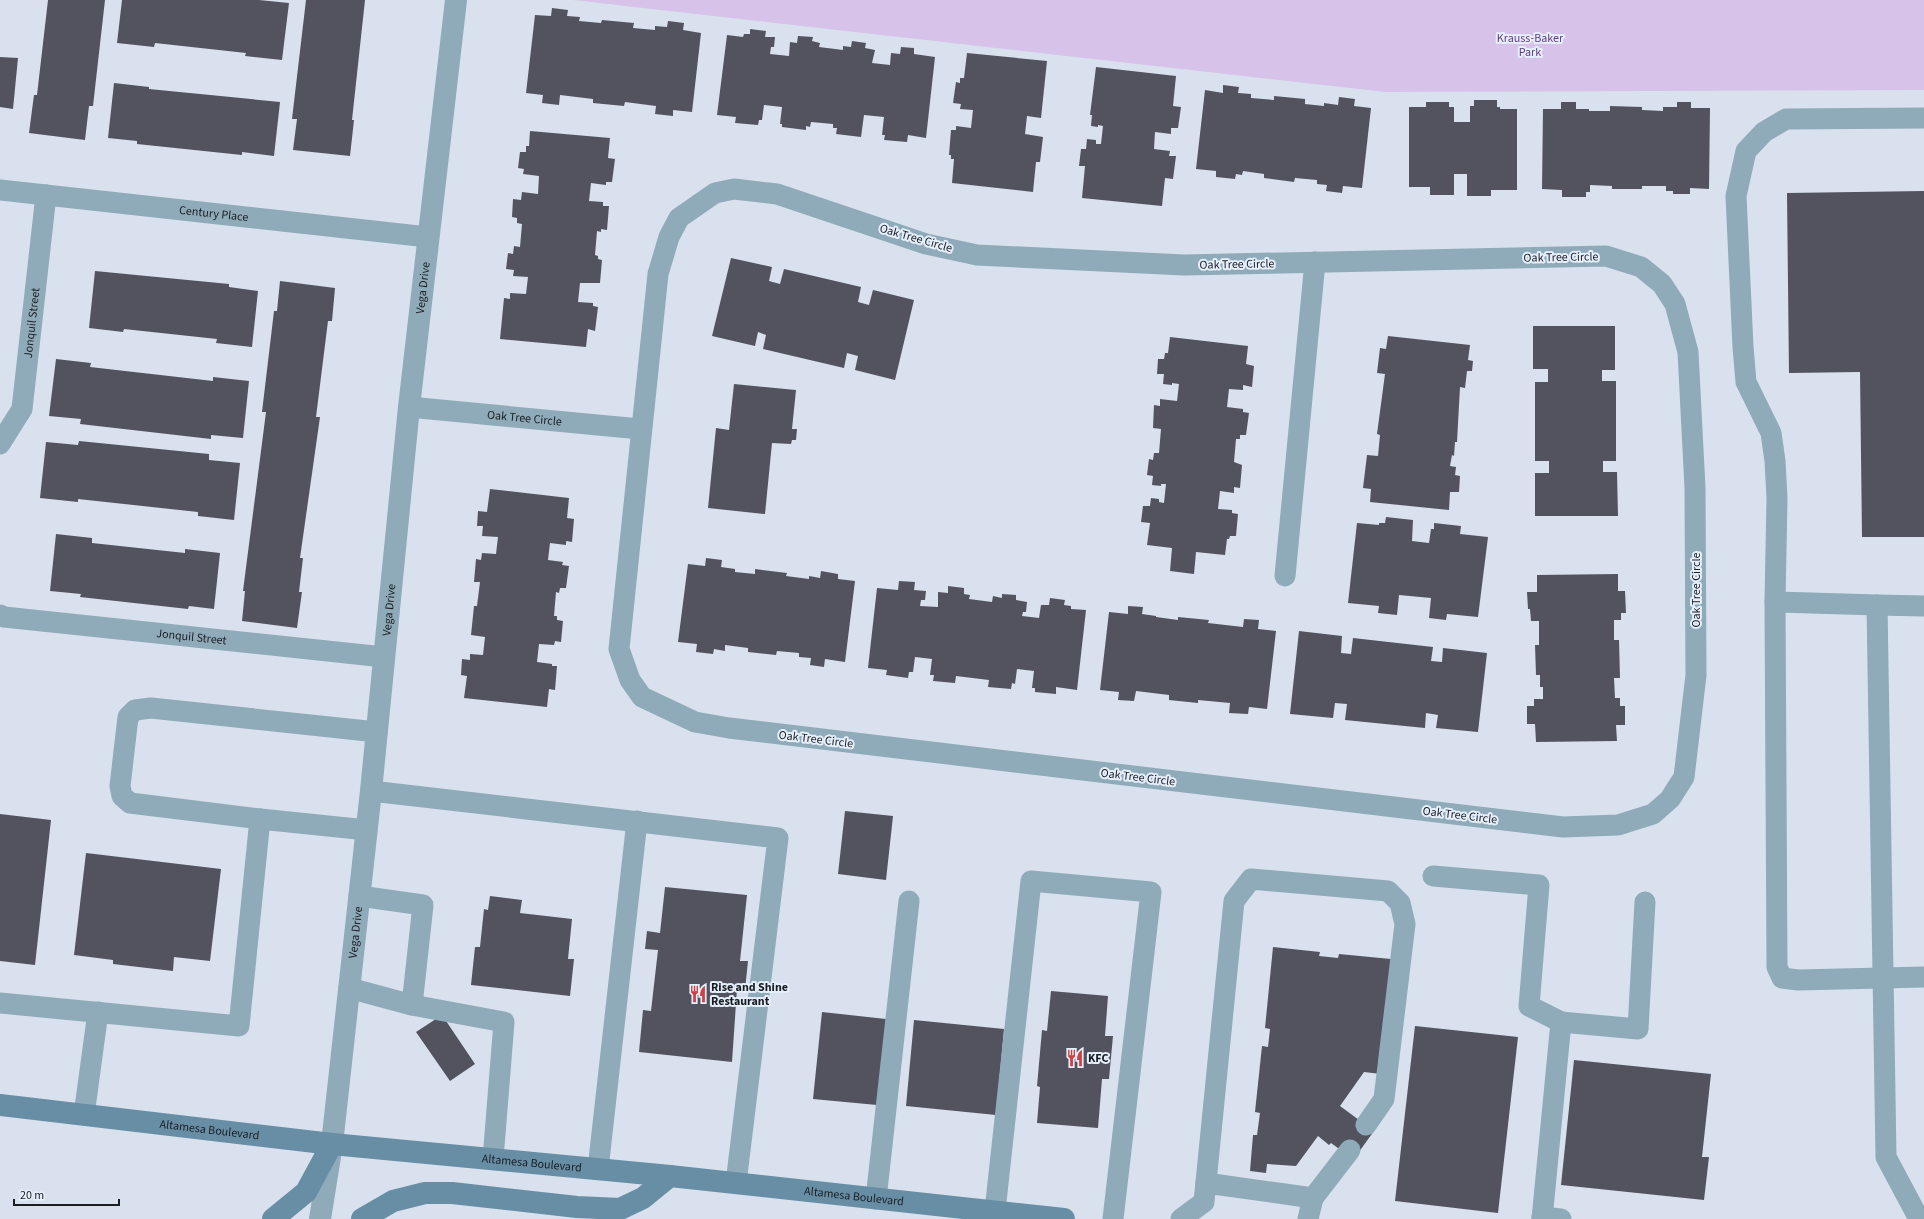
<svg xmlns="http://www.w3.org/2000/svg" width="1924" height="1219" font-family="'Source Sans 3',sans-serif">
<rect width="100%" height="100%" fill="#d9e1ee"/>
<path fill="#d7c2ea" d="M573 0H1924V90L1385 92Z"/>
<path fill="#53535f" d="M48 0H105L93 106H89L85 140 29 133 34 95H37Z
M122 0H259L289 3 282 60 245 56 246 53 155 43 154 47 117 43Z
M306 0H365L352 120H354L350 156 293 150 297 119H292Z
M552 8 568 10 567 16 580 17 579 21 601 23 602 20 634 23 633 28 655 30V26L667 27 668 21 684 23 683 30 701 33 692 112 673 110V116L655 114 656 106 625 102 624 106 593 103V99L560 95 559 105 542 103 543 95 526 93 535 15 551 16Z
M750 29 766 31 765 37H775L774 47H771L770 54 789 56 790 42 797 43 798 36 813 37 812 41 820 43 819 47 843 50V46L851 47 852 41 866 43 865 48 875 50 872 63 890 65 891 53 900 54 901 47 914 48V54L935 57 926 138 908 135 907 142 884 140 885 135H882L884 117 864 115 861 137 836 134 837 128H833V124L811 122 810 127 806 126V130L782 127V124H780L782 107 764 105 762 120H759L758 125 735 123 736 117 717 115 727 35 743 37 744 34H750Z
M967 53 1047 61 1041 118 1027 116 1025 134 1043 137 1040 162H1036L1033 192 952 183 954 159H951V155H949L951 130H956V126L971 128 973 110 960 109 961 104 953 103 956 82 960 83V78H964Z
M0 57 18 58 13 109 0 107Z
M1096 67 1176 76 1173 106 1181 107 1178 128H1171V134L1155 132 1154 149 1170 151 1169 156H1176L1173 179 1165 178 1162 206 1082 198 1085 166H1079L1081 149H1086L1087 139 1096 140V144H1101L1103 126 1098 125V127L1091 126 1092 115H1090Z
M114 83 149 87V89L280 102 274 156 242 152V155L137 144V141L108 138Z
M1223 85 1239 87 1238 93 1251 94V98L1274 100V96L1305 99V104L1324 106V103L1338 105 1339 97 1355 99 1354 106 1371 108 1362 188 1343 186 1342 193 1326 191 1327 185 1317 184V180L1295 178 1294 182 1264 178V174L1243 171 1242 175 1236 174 1235 179 1216 177V171L1196 169 1205 90 1223 93Z
M1474 100H1497V107H1500V109H1517V190H1491V196H1467V174H1454V195H1430V187H1409V107H1426V102H1449V107H1454V122H1470V106H1474Z
M1561 102H1576V109H1589V111H1610V106L1642 107V110L1663 111V107H1677V102H1691V108H1710L1709 189 1690 188V194H1673V191H1666V186H1642V189H1612V186L1590 185V192H1586V197H1562V190L1542 189 1543 109H1561Z
M530 131 610 138 608 158 615 159 612 182H606V185L591 183 589 201 603 202V206H609L607 230 601 229V232L597 231 595 255 598 256V259L602 260 600 283H580L578 302 593 303V306L598 307 595 331 588 329 586 347 500 339 504 298 510 299V293L526 294 528 277 513 276 514 270 506 269 508 253 513 254 514 246 520 247 522 224 517 223V218L512 217 513 199 521 200 522 192 538 194 539 176 523 174 524 169 518 168 520 152H526V146H529Z
M1924 191V537H1862L1860 372 1789 373 1787 193Z
M731 258 772 267 769 281 780 284 784 269 861 287 858 302 869 305 873 290 914 300 895 380 855 370 858 356 847 353 844 368 763 349 766 335 758 332 755 346 712 336Z
M95 271 229 284V287L258 291 252 347 216 343 217 339 124 329 123 332 89 328Z
M280 281 335 288 332 321H328L316 417H320L300 558H303L299 592H302L297 628 242 621 245 591H243L266 412H262L274 311H277Z
M1533 326H1615V370H1602V381H1616V461H1603V472H1617L1618 516H1535V473H1549V461H1535V382H1548V369H1533Z
M1388 336 1470 345 1468 360 1473 361 1472 371H1467L1465 388 1460 387 1457 442H1455L1454 456 1452 455 1450 466 1456 467 1455 475 1460 476 1459 492H1450L1449 510 1370 502 1371 489 1363 488 1367 455 1378 456 1380 435 1377 434 1385 374 1377 373 1380 348 1386 349Z
M1170 337 1248 346 1246 364 1254 366 1252 387 1243 385V390L1229 389 1227 407 1243 409V412L1249 413 1246 435H1240V439H1236L1234 462 1242 465 1240 488 1234 487V493L1220 491 1218 509 1232 510V513L1238 514 1236 536H1230L1229 539H1227L1225 555 1196 552 1194 574 1170 571 1172 548 1147 545 1150 523 1141 522 1143 506H1150L1151 498 1159 499V502L1164 503 1166 484H1161V486L1152 485 1153 476 1147 475 1149 459 1153 460 1154 453H1159L1161 429 1153 428 1154 405 1160 406V399L1177 401 1179 384 1172 383V385L1163 384 1164 374H1157L1158 359H1164L1165 353H1168Z
M56 359 91 363 90 367 213 381V377L249 381 243 438 211 435V439L80 424 81 419 49 416Z
M734 384 796 390 792 429H797L796 440H792L791 444 772 443 765 514 708 508 716 428 729 430Z
M79 441 209 454V460L240 463 234 520 198 516V512L78 499V502L40 498 46 442 78 445Z
M490 489 569 498 567 518 574 519 572 542 566 541V545L550 543 548 560 563 562 562 565 569 566 566 588H560L559 593 556 592 554 616H557V620L563 621 561 642 555 641 554 645 539 644 537 662 552 664V666H557L555 690 549 689 547 707 464 698 467 676 461 675 462 659 470 660V654L483 655 485 637 471 635 474 606H477L480 582H474L476 559 481 560 482 553 496 554 498 537 482 536 483 526H477L478 511 487 512Z
M1386 517 1413 520 1412 541 1429 543 1431 529H1434V523L1461 526 1460 534 1488 537 1478 617 1447 614 1446 620 1429 618 1431 598 1399 595 1397 615 1378 613 1379 606 1348 603 1357 523 1379 525V523H1385Z
M56 534 92 538V543L185 553V549L220 553 214 609 189 606 188 609 80 597 81 594 50 591Z
M706 558 722 560 721 567 735 569V572L755 574V569L787 573 786 576 809 579V576L820 578 821 571 838 574V579L855 581 845 662 825 659 824 667 810 665 811 658 799 657V653L777 651 776 655 748 652V648L725 645V651L714 649 713 654 696 652 697 644 678 642 688 564 705 566Z
M1618 574V591H1625L1626 613H1621V620H1614V640H1619L1620 678H1614L1615 698H1620V706H1625V725H1616L1617 741 1536 742 1535 724H1527V706H1534V699H1543V687H1540V675H1536L1535 645H1539V621H1531L1530 609H1528L1527 592H1537V575Z
M899 581 915 582 914 590 926 591 925 600H921L920 606 938 607V592L948 593V586L964 588V594L970 595 969 599 992 602 993 596 1002 598V594L1016 595V600L1027 602 1026 612H1023L1022 616 1039 618 1041 605H1049L1050 598 1065 600 1064 605 1071 606V609L1086 610 1077 690 1056 687V694L1035 692V688H1032L1034 671 1017 669 1015 684 1012 683 1011 689 988 687 989 680 956 676 955 683 933 681 934 675H930L932 659 915 657 913 672H909L908 678 886 675 887 670 868 668 877 588 898 590Z
M1128 606 1143 607 1142 614 1156 616V617L1178 620V617L1209 620 1208 623 1243 627 1244 619 1259 620 1258 629 1276 631 1267 709 1249 707 1248 714 1229 713 1230 703 1198 700V703L1169 700V695L1136 691 1134 701 1118 700 1119 692 1100 690 1109 612 1128 614Z
M1299 631 1342 636 1341 653 1351 654 1353 638 1433 647 1431 661 1442 662 1443 648 1487 653 1478 732 1436 728 1438 715 1426 713 1425 728 1345 720 1347 704 1335 703 1333 718 1290 714Z
M845 811 893 816 886 880 838 874Z
M0 814 51 820 35 965 0 961Z
M86 853 221 869 210 961 174 957 173 971 113 964V960L74 955Z
M665 887 747 895 740 961H748L745 990 737 989 732 1062 639 1052 643 1010 651 1011 658 950 645 949 647 931 660 933Z
M490 896 522 900 520 913 572 919 568 959H574L570 996 471 985 475 947H480L484 909 488 910Z
M1273 947 1320 952 1319 956 1338 958 1339 954 1391 959 1381 1074 1364 1072 1340 1106 1374 1131 1356 1156 1342 1151 1331 1143 1329 1145 1318 1136 1296 1166 1267 1164 1266 1173 1250 1171 1253 1135H1257L1260 1113 1255 1112 1262 1046 1268 1047 1270 1029 1265 1028Z
M1051 991 1108 996 1105 1036H1113L1109 1079H1102L1098 1128 1037 1123 1040 1087 1037 1086 1042 1030 1047 1031Z
M822 1012 886 1019 877 1105 813 1099Z
M442 1015 475 1064 450 1081 416 1032Z
M914 1020 1004 1029 996 1115 906 1106Z
M1415 1026 1518 1037 1498 1213 1395 1201Z
M1574 1060 1711 1074 1702 1157H1709L1704 1200 1561 1185Z"/>
<g fill="none" stroke-linecap="round" stroke-linejoin="round">
<g stroke="#8faab9" stroke-width="21">
<path d="M734 189 777 194 926 244 977 255 1184 265 1606 256 1641 267 1662 284 1675 304 1688 352 1695 488 1696 675 1684 777 1670 799 1653 814 1618 825 1563 827 729 728 695 722 642 697 630 680 619 649 658 274 669 237 679 218 715 193Z"/>
<path id="s1" d="M0 190 428 237"/>
<path id="s2" d="M409 407 640 429"/>
<path id="s3" d="M0 444 22 409 46 195"/>
<path d="M1285 576 1315 262"/>
<path d="M1775 602 1777 967 1782 978 1798 980 1924 977"/>
<path d="M1877 605 1775 602 1777 498 1775 461 1771 433 1746 382 1743 347 1736 196 1746 151 1764 132 1786 119 1924 118"/>
<path id="s4" d="M0 615 4 617 384 657"/>
<path d="M371 791 778 838 736 1183"/>
<path d="M260 819 130 803 122 796 120 786 128 717 135 710 151 708 377 732"/>
<path d="M1433 876 1539 885 1529 1006 1561 1022"/>
<path d="M359 896 423 905 412 1005"/>
<path d="M349 988 412 1005 504 1022 493 1159"/>
<path d="M0 1003 239 1026 260 819 367 830"/>
<path d="M84 1115 98 1012"/>
<path d="M598 1169 637 821"/>
<path d="M1206 1183 1313 1198"/>
<path d="M876 1199 909 901"/>
<path d="M995 1211 1031 881 1151 892 1113 1219"/>
<path d="M1542 1217 1561 1219"/>
<path d="M1181 1219 1204 1202 1234 901 1251 879 1388 891 1400 903 1405 924 1384 1099 1366 1125"/>
<path d="M1308 1219 1313 1198 1350 1150"/>
<path d="M1542 1219 1561 1022 1638 1029 1645 902"/>
<path d="M1919 1219 1886 1157 1877 605 1924 606"/>
</g>
<path stroke="#8faab9" stroke-width="22" id="s5" d="M320 1219 332 1144 371 791 409 407 456 0"/>
<g stroke="#678ea5" stroke-width="22">
<path id="s6" d="M0 1105 332 1144 670 1176 1064 1219"/>
<path d="M273 1219 306 1192 332 1144"/>
<path d="M362 1219 393 1201 425 1193H452L577 1207 620 1209 643 1198 670 1176"/>
</g>
</g>
<defs>
<g id="restaurant-bare" transform="scale(1.38)"><path d="M-5-6h1v4h1v-4h1v4h1v-4h1v5L-1.5 .5V6h-2V.5L-5-1ZM5-6V6H3V1.5H1.5Q1.5-4 5-6Z" fill="#d04044" stroke="#e6effc" stroke-width="2.5" paint-order="stroke"/></g>
</defs>
<g fill-rule="evenodd">
<use href="#restaurant-bare" x="698" y="994"/>
<use href="#restaurant-bare" x="1075" y="1058"/>
</g>
<g text-anchor="middle" stroke-width="4" stroke-linejoin="round" paint-order="stroke">
<g font-size="12" fill="#643e81" stroke="#e6effc">
<text x="1530" y="42">Krauss-Baker<tspan x="1530" dy="14">Park</tspan></text>
</g>
<g font-size="12" fill="#1a1d22" stroke="#e6effc">
<text dy="4" stroke="none"><textPath href="#s1" startOffset="215">Century Place</textPath></text>
<text transform="translate(916 238) rotate(16)" y="4">Oak Tree Circle</text>
<text transform="translate(1561 257) rotate(-1)" y="4">Oak Tree Circle</text>
<text transform="translate(1237 264) rotate(-1)" y="4">Oak Tree Circle</text>
<text dy="4" stroke="none"><textPath href="#s5" startOffset="937">Vega Drive</textPath></text>
<text dy="4" stroke="none"><textPath href="#s3" startOffset="128">Jonquil Street</textPath></text>
<text dy="4" stroke="none"><textPath href="#s2" startOffset="116">Oak Tree Circle</textPath></text>
<text transform="translate(1696 590) rotate(-90)" y="4">Oak Tree Circle</text>
<text dy="4" stroke="none"><textPath href="#s5" startOffset="613">Vega Drive</textPath></text>
<text dy="4" stroke="none"><textPath href="#s4" startOffset="193">Jonquil Street</textPath></text>
<text transform="translate(816 739) rotate(7)" y="4">Oak Tree Circle</text>
<text transform="translate(1138 777) rotate(7)" y="4">Oak Tree Circle</text>
<text transform="translate(1460 815) rotate(7)" y="4">Oak Tree Circle</text>
<text dy="4" stroke="none"><textPath href="#s5" startOffset="289">Vega Drive</textPath></text>
<text dy="4" stroke="none"><textPath href="#s6" startOffset="211">Altamesa Boulevard</textPath></text>
<text dy="4" stroke="none"><textPath href="#s6" startOffset="535">Altamesa Boulevard</textPath></text>
<text dy="4" stroke="none"><textPath href="#s6" startOffset="859">Altamesa Boulevard</textPath></text>
</g>
<g font-size="12" font-weight="bold" fill="#1a1d22" stroke="#e6effc" text-anchor="start">
<text x="711" y="991">Rise and Shine<tspan x="711" dy="14">Restaurant</tspan></text>
<text x="1088" y="1062">KFC</text>
</g>
</g>
<path d="M14 1199v6h105v-6" fill="none" stroke="#1a1d22" stroke-width="2"/>
<text x="20" y="1199" font-size="12" fill="#1a1d22" stroke="#e6effc" stroke-width="3" paint-order="stroke">20 m</text>
</svg>
